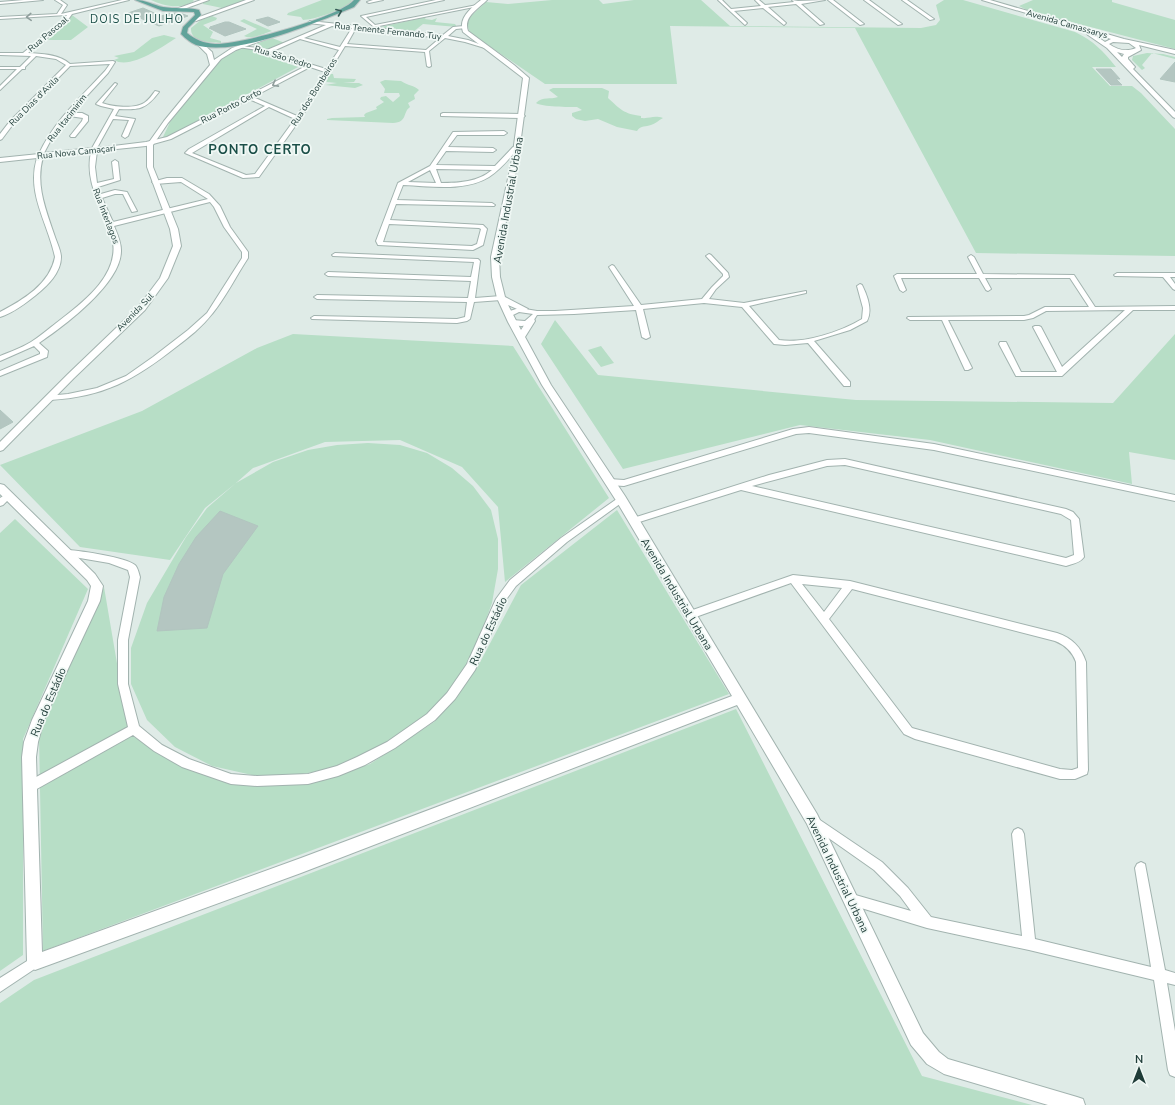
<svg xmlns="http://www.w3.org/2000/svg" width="1175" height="1105" font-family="'Nunito Sans',sans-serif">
<rect width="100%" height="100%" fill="#dfebe7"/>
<path fill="#b7dec6" d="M151 0H193L194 1C181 10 164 6 151 0Z
M209 0H247L222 8 203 4V2Z
M322 0H352C349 9 312 20 303 20L301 17 287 15 288 13Z
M552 0H599L603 4 634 0H701L730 26 921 28 936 25 940 20 936 5 944 0H963L1075 32C1094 41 1103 51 1116 67H1092L1110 86H1132L1141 93 1175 129V256L976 253 855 28 670 26 677 84H545L470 33 467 24 469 18 486 2 508 4Z
M1033 0H1112V2L1175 20V49L1029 11 1019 6Z
M72 15 88 27 71 40H48L64 26H63Z
M212 16 217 18 216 20 203 25 213 32 210 38 221 41V43C210 42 190 43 191 28L201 20Z
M426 17 425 19 432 20 437 18 435 22 455 24 457 27 423 24 413 32 376 28Z
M244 19 272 31C265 33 252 40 244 36L257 29 240 21Z
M164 35 176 38C162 47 130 70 114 60L119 58 114 56 134 52 152 38Z
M272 38 285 43 269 50 253 45Z
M247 48 271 56 269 57 298 67 218 110 220 111 168 137H163L170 122 220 58 238 50Z
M1147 53 1163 54 1175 57V59L1152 53 1142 65 1145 68 1142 70 1132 60 1133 56Z
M330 74H333L334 78 356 79 354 82 343 83H359L363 85 355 88 325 85 337 83 327 82 324 79 325 76Z
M385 80 401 81C408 86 414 85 419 90L414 95 415 99 408 103 410 107C402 113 408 122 393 123L327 120V119L332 118 365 117 364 115 366 113 377 109 376 107 384 102 380 99 381 97 386 96 393 102 400 96 399 93H384L385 89 380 82Z
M553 88H602L609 91 608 98C620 109 624 114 641 116V118C650 119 653 115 663 118 659 120 655 124 651 125 646 127 641 125 637 131L617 127 598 119 585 121 576 119 572 116V113L582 110 577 107C570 107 541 107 536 103 543 96 550 100 558 97L549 90Z
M555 320 598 375 856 400 1113 403 1175 334V460L1129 452 1132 484 930 440 800 425 623 469 541 344Z
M293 334 513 346 609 498 505 582 498 507 462 467 400 440 325 442 253 468 236 483 273 462 308 450 337 445 368 443 400 445 427 453 452 468 473 486 491 510 498 539V569L492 603 479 639 462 674 437 705 409 729 372 752 334 768 297 775H252L212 766 175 747 147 720 131 684V648L147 603 186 537 207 508 236 483 205 508 170 560 80 547 0 465 142 411 257 348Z
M601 346 614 363 601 367 588 350Z
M617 510 729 694 43 951 39 735 104 587 129 734 184 766 229 784H308L370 764 434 722 477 668 521 585Z
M15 519 88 589 23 739V955L0 971V533Z
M736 709 922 1076 1032 1105H0V1003L34 980Z"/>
<path fill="#b4c6c1" stroke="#b1c5bf" d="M143 8 161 16 172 13H180L188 16 159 26 128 13Z
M268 17 280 22 268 26 256 20Z
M225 22H229L246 29 225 36 209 28H212L210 27Z
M1175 62V82L1160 79Z
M1096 69H1111L1120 79H1116L1122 85H1111Z
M0 410 13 422 0 429Z
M220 511 258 526 223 574 207 628 157 631 164 597 179 564 196 537Z"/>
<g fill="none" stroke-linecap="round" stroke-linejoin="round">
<g stroke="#a2b3af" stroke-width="2">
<path id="minor" d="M24 0H43L0 4V2Z
M55 0H60L67 5 61 14 122 0H129L72 14 65 24 28 53C42 54 59 54 70 64L113 61 115 62 108 73 71 113H82L88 116V121L75 137H71L70 136 82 121 83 118 69 116 53 136 44 153 92 148 114 109 101 106 96 104 115 83 117 84 102 103C113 107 134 109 144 103 149 100 152 95 155 91L159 92C146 109 140 110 119 109L115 116 135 119 128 136 125 138 122 136 129 120 113 119 97 148 146 142 167 137 306 66 257 50 238 47 240 46 258 48 267 50 326 25 308 23 310 21 443 35 453 27 464 26 466 28 456 29 448 36 468 40 490 48 488 49 465 42 445 38 429 51 431 66 429 67 427 66 425 52 345 46 301 118 259 177 243 178 185 153 189 149 265 106 249 99 171 139 146 146 97 151 95 167 97 183 114 179 112 162 115 160 118 162 120 180 98 187 101 194 115 190 127 192 137 211 132 212 123 194H115L102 198 113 222 208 199 181 182 155 184 152 182 167 178H182L209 194 220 206 230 227 248 252V258C236 276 226 297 212 314 202 327 189 337 176 347 134 380 104 397 50 400H47V396L68 394 97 388 126 376 153 357 188 330 207 313 242 258V252L224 227 214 207 210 202 114 226C117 233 121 242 121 250 122 283 64 326 39 343L48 351 47 357 0 376V371L40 354V352L34 346 0 361V356C10 352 21 348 31 342 39 337 47 330 55 324 81 304 122 275 112 237 104 208 84 185 91 152L43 157C35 185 46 210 55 237 57 243 61 251 61 257 61 273 47 286 36 295 26 303 13 313 0 317V312C23 300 50 284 55 257 48 223 26 193 37 158L0 162V158L39 154C54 121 81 97 105 71L110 64 70 66 14 123 2 139 0 140V134L10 121 66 65 56 59 36 56 25 67V69H22L0 90V86L17 69H0V67H20L31 56 0 55V53H23L61 22 67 15 0 19V17L57 14 63 5ZM332 26 352 28 340 47 304 38ZM356 28 440 38 426 50 347 44ZM300 39 339 50 326 69 271 52ZM310 67 325 72 297 116 253 97ZM269 107 295 119 255 174 246 175 192 153Z
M373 0H383L369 3 367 2Z
M436 0H444L366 17 375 25 477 5 479 6 374 27 361 16Z
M718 0H722L731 9 761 6 755 0H759L765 5 794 2 792 0 798 1 825 0 801 4 824 24 820 25 796 4 768 7 786 23 784 25 763 8 734 11 747 23 745 25Z
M828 0H833L864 24 860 25Z
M864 0H869L902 24 898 25Z
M902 0H907L934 19 930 20Z
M443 113 522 114 525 116 522 118 441 116V114Z
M453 132 504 131 507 133 504 135H457L448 147 493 148 496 150 493 152 446 151 436 165 495 166 513 147 518 148C510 158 500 170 489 177 465 192 430 186 403 185L397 200 492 203 495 205 494 206 396 204 390 220 483 225 487 229 483 245 473 250 378 245 376 241 398 183 430 166ZM436 169 492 170C478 182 459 183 441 183ZM430 170 436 183 408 182ZM389 224 479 228 481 229 477 244 472 246 383 242Z
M335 253 478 259 480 261 475 298 501 296 504 298 501 300 474 302 470 319 467 321 457 323 312 319 311 318 314 316 457 319 465 317 467 302 317 299 314 297 317 295 468 298 471 281 328 276 325 274 328 272 471 277 474 262 333 256 332 255Z
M709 254 711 255 728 273 729 277 716 289 709 299 744 303 806 291V293L749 306 779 340C804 344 840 332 862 319L863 308 857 286 860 284 862 285C867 295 873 310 867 321L850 330 814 341 850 382V386H844L808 343 785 345 774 344 742 307 704 303 643 309 650 337 646 339 642 337 636 310 574 314 537 315 532 323C525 327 516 327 509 322L512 320 525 321 533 314 519 312 509 317 506 315 510 311 519 308 537 311H555L634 306 609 267 612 265 614 266 641 305 702 299 712 287 723 276V274L706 256Z
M971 255 974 257 983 274 1074 275 1095 307 1175 306V310H1133L1062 376H1016L999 344 1000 342H1006L1021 372H1057L1033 327 1035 326H1039L1041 327 1062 367 1125 310 1046 311 1033 318 1024 320H948L972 368 968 370H965L942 320H910L907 318 908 317 1024 316 1029 315 1045 307H1089L1070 278H985L991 289 988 291 986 290 979 278H901L906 290 903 292 900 290 894 276 897 274H977L968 257Z
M1117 273H1175V277H1170L1175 284V290L1173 289 1163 277 1115 276 1114 275Z
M809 427 934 444 1175 495V501L934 450 809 433 796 434 624 486 609 485 605 482 609 479 624 480 793 429Z
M845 459 1066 509 1073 512 1079 519 1084 557C1080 563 1072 564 1066 566L741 490 633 524 629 521 630 519 769 475 827 460ZM845 465 1061 514 1071 520 1074 555 1066 558 752 486 827 466Z
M8 493 11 494 12 496 3 505 0 506V498Z
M621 496 624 497 625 499 624 501 567 542 516 586 505 601 475 670 455 699 435 720 395 748 365 765 338 776 308 784 257 786 231 784 182 767 154 751 133 735 35 790 31 791 27 790 25 786 27 782 128 727 118 684V640L130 577 128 570 109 563 68 556 65 555 63 553 65 551 68 550C82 551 125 557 135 565 138 568 139 574 140 577L128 640V684L139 726 162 745 189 759 231 774 257 776 308 774 337 766 357 757 387 742 427 714 447 693 467 664 496 599 510 580 561 538Z
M793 575 850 581 1057 633C1072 638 1081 647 1086 662L1088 770 1087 774 1075 779H1060L915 739 904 734 791 583 690 619 687 618 685 615 687 612ZM802 584 842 588 824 612ZM852 589 1055 641C1065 645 1072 651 1076 662L1078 768 1072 770 1060 769 912 728 829 619Z
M814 816 882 862 908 888 931 917 1022 936 1012 834 1014 830 1018 828 1022 830 1024 834 1035 939 1151 967 1135 868 1137 864 1141 862 1145 864 1165 970 1175 973V985L1167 983 1175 1031V1077L1170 1075 1168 1070 1154 980 1029 950 927 928 848 904 846 900 848 896 852 894 911 911 900 896 874 870 810 825 808 821 810 817Z
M35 956 39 958 41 962 39 966 0 992V978Z"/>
</g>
<g stroke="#a2b3af" stroke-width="2">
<path id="tertiary" d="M201 0H209L181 10 176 9Z
M246 0H254L196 21 191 20Z
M481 0H487C478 9 463 17 468 31L514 65 529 78 518 160 499 257 500 277 505 297 528 309 524 312 508 305 521 330 528 319H534L535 321 525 337 551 385 625 496 817 814 923 1033 939 1052 948 1059 1077 1097 1083 1099 1085 1105H1048L944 1074 927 1064 911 1045 807 824 737 705 301 873 35 970 30 967 27 962 22 757 24 742 32 720 88 601 91 586 87 580 0 494V484L4 485 95 574 103 586 100 601 44 720 38 742 36 757 42 952 301 858 732 696 617 502 542 385 508 322 497 298 492 277 491 257 512 160 523 78 463 32C458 18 471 8 481 0Z
M982 0H990L1124 39 1175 50V54L1139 45 1141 50 1128 57V59L1135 67 1133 69 1175 112V118L1173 117 1107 48 1088 35 1087 34 1090 32ZM1092 33 1111 39 1105 42ZM1113 42 1129 43 1136 48C1127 52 1117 50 1109 44ZM1117 52 1124 54 1122 57Z
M261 38 266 39 236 50 221 59 168 123 153 145V167L178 229 181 246 168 278 145 310 74 378 3 450 0 451V442L68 374 139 306 160 278 173 246 170 229 147 167V145L164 121 210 65 207 54 197 44 202 43 212 52 214 60 232 48Z"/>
</g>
<g stroke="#c0c8c7" stroke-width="2">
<path id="primary" d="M135 0C146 0 153 5 163 7 175 9 187 7 199 10L201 15 188 28 187 33C196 40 203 43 215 44 239 45 340 17 354 0H360L354 7C315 23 237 57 196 45 191 43 185 38 181 34L183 27 195 15 194 12 163 11Z"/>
</g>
<use href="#minor" fill="#fff" fill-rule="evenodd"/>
<use href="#tertiary" fill="#fff" fill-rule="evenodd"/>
<use href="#primary" fill="#61a39a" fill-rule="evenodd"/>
</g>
<defs><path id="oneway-chevron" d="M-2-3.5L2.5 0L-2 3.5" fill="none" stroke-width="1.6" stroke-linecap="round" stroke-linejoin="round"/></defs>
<use stroke="#335b55" href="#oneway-chevron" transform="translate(339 12) rotate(-22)"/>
<g stroke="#8f9e9c">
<use href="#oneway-chevron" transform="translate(29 17) rotate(177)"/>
<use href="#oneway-chevron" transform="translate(275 84) rotate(152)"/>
</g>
<g text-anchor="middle" stroke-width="3.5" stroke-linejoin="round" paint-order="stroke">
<g font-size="9" fill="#1f3c38" stroke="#f0f8f5">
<text transform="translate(1067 24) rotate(16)" y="3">Avenida Camassarys</text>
<text transform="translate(388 31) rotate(6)" y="3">Rua Tenente Fernando Tuy</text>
<text transform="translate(48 34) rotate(-40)" y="3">Rua Pascoal</text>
<text transform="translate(283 57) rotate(17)" y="3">Rua São Pedro</text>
<text transform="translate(314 92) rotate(-58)" y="3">Rua dos Bombeiros</text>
<text transform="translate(34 101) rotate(-45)" y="3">Rua Dias d'Avila</text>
<text transform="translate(231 106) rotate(-27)" y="3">Rua Ponto Certo</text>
<text transform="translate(67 118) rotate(-52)" y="3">Rua Itacimirim</text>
<text transform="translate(76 152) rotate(-6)" y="3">Rua Nova Camaçari</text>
<text transform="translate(106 216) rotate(69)" y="3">Rua Interlagos</text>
<text transform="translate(135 312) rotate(-46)" y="3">Avenida Sul</text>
</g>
<g font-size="11" letter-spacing="1" fill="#1b4f48" stroke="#f0f8f5">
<text x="137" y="23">DOIS DE JULHO</text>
</g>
<g font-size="11" fill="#1f3c38" stroke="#f0f8f5">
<text transform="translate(508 200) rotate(-80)" y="4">Avenida Industrial Urbana</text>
<text transform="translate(677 594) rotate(59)" y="4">Avenida Industrial Urbana</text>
<text transform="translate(488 631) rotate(-65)" y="4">Rua do Estádio</text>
<text transform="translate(48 702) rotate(-67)" y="4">Rua do Estádio</text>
<text transform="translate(838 874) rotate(64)" y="4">Avenida Industrial Urbana</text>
</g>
<g font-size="13" font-weight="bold" letter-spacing="1" fill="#1b4f48" stroke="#f0f8f5">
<text x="260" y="154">PONTO CERTO</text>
</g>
</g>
<g transform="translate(1139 1069)" stroke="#f0f8f5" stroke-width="3" paint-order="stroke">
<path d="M0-3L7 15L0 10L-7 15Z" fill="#1f3c38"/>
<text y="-6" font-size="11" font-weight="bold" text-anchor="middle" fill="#1f3c38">N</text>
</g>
</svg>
